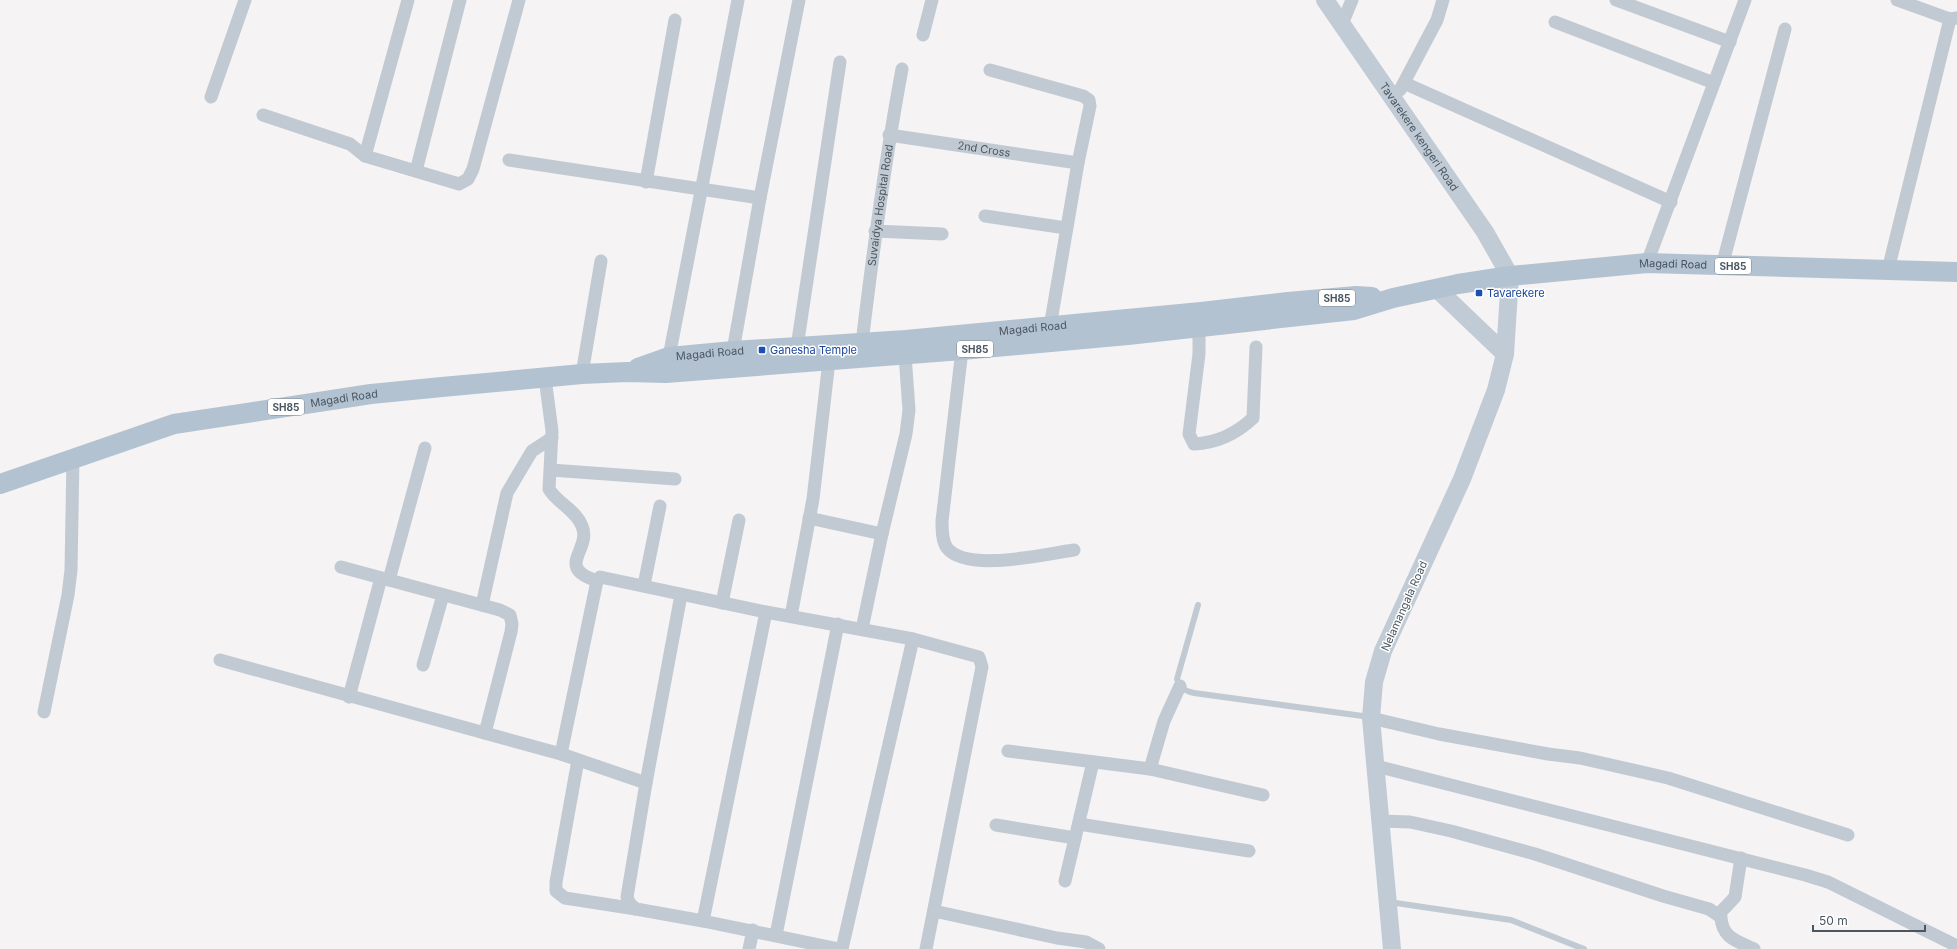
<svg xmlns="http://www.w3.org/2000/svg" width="1957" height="949" font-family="Inter,sans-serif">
<rect width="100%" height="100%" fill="#f5f3f3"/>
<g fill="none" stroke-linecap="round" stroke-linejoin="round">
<path stroke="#c1cad2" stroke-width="6" d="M1198 605 1177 679C1180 688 1185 691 1194 693L1370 717
M1389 902 1511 920 1584 949"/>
<g stroke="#c1cad2" stroke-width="13">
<path d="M1616 0 1730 42"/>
<path d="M1897 0 1950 19 1957 18"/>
<path d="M1555 22 1714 83"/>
<path d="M1342 24 1352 0"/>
<path d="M923 35 932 0"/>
<path d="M990 70 1083 96 1089 100 1090 106 1078 163 1050 327"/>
<path d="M1404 83 1671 202"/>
<path d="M1400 90 1437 20 1443 0"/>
<path d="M211 97 245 0"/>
<path d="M263 115 350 144 365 156 459 184 468 179 473 169 519 0"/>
<path id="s1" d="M889 135 1078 163"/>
<path d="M365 156 408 0"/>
<path d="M509 160 760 198"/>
<path d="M416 171 460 0"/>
<path d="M646 182 675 20"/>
<path d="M985 216 1066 228"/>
<path d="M875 231 942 234"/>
<path d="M1647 263 1745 0"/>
<path d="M1722 266 1785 29"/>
<path d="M1888 270 1950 19"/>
<path d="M1199 327V354L1189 434 1194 444C1217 443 1236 434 1253 418L1256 347"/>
<path id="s2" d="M862 343C873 251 885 160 902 69"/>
<path d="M797 347 840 62"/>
<path d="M962 350 942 521C942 529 942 541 947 548 967 573 1045 554 1074 550"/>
<path d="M733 351 760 198 799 0"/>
<path d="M669 357 738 0"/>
<path d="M582 374 601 261"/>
<path d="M545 378 552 431 549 489C557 503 576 510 582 526 592 550 554 567 597 581"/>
<path d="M551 470 675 479"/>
<path d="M809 518 882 534"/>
<path d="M341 567 500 610 510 615 512 624 511 632 485 733"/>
<path d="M389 580 425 448"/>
<path d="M644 585 660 506"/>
<path d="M681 595 646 783 627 897 630 904 636 909 703 921"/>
<path d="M722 603 739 520"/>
<path d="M482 605 507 493 532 451 552 438"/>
<path d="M766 612 703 921 839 949"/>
<path d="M791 616 813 499 829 361"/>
<path d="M862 629 882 534 906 434 909 410 905 355"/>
<path d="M220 660 561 754 646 783"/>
<path d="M423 665 443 595"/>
<path d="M349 697 381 578"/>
<path d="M44 712 68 595 71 570 73 457"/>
<path d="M1371 718 1439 734 1548 754 1580 758 1668 778 1848 835"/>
<path d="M1008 751 1150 769 1263 795"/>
<path d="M561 754 597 581 600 577 766 612 913 639 979 657 982 667 926 949"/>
<path d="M578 760 556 882V891L565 898 636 909"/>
<path d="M1376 766 1805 875 1828 882 1957 946"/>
<path d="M1150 769 1164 721 1180 686"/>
<path d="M1381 821 1410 822 1451 831 1535 854 1663 896 1709 909 1721 917C1722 938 1737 941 1754 949"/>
<path d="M1079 824 1249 851"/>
<path d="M996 825 1075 838"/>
<path d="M1065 881 1093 762"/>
<path d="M934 911 1057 938 1086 942 1099 949"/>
<path d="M1718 915 1735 897 1741 858"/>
<path d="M776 935 838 624"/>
<path d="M749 949 753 930"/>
<path d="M842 949 913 639"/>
</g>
<g stroke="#c1cbd6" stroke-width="18">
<path id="s3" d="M1325 0 1485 232 1510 276 1505 354 1496 390 1462 479 1383 651 1374 682 1371 718 1392 949"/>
<path d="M1437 289 1505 354"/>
</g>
<g stroke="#b3c2d1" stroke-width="20">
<path id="s4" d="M638 368 669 357 733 351 906 340 1201 312 1288 302 1356 296 1372 297"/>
<path id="s5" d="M0 484 174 424 371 394 442 387 582 374 627 372 666 373 962 350 1128 335 1354 310 1393 298 1458 284 1510 276 1647 263 1957 272"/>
</g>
</g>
<g fill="#1a4fb4" stroke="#fff" stroke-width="1.5">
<rect x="1475" y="289" width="8" height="8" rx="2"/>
<rect x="758" y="346" width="8" height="8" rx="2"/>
</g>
<g text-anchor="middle" stroke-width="3" stroke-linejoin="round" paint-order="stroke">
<g fill="#fff" stroke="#808990" stroke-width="1">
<rect x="1715" y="258" width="36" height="16" rx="3"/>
<rect x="1319" y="290" width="36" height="16" rx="3"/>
<rect x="957" y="341" width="36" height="16" rx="3"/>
<rect x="268" y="399" width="36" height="16" rx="3"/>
</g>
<g font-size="10" font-weight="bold" fill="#4a5661">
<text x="1733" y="270">SH85</text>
<text x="1337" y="302">SH85</text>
<text x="975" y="353">SH85</text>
<text x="286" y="411">SH85</text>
</g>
<g font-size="11" fill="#4a5661" stroke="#fff">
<text dy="4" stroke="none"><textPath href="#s3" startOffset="166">Tavarekere kengeri Road</textPath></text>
<text dy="4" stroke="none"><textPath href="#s1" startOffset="96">2nd Cross</textPath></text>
<text dy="4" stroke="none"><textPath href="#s2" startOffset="139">Suvaidya Hospital Road</textPath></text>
<text dy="4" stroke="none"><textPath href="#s5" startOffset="1694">Magadi Road</textPath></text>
<text dy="4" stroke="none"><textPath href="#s4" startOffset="398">Magadi Road</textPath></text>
<text dy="4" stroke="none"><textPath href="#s4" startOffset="74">Magadi Road</textPath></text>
<text dy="4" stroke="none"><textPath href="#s5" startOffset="356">Magadi Road</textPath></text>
<text transform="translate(1404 606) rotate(-66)" y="4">Nelamangala Road</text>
</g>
<g font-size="11" fill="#164399" stroke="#fff" text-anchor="start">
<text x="1487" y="297">Tavarekere</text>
<text x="770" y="354">Ganesha Temple</text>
</g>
</g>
<path d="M1813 925v6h112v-6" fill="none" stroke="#4a5661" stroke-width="2"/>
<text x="1819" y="925" font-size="12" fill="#4a5661" stroke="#ffffff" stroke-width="3" paint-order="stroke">50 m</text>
</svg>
